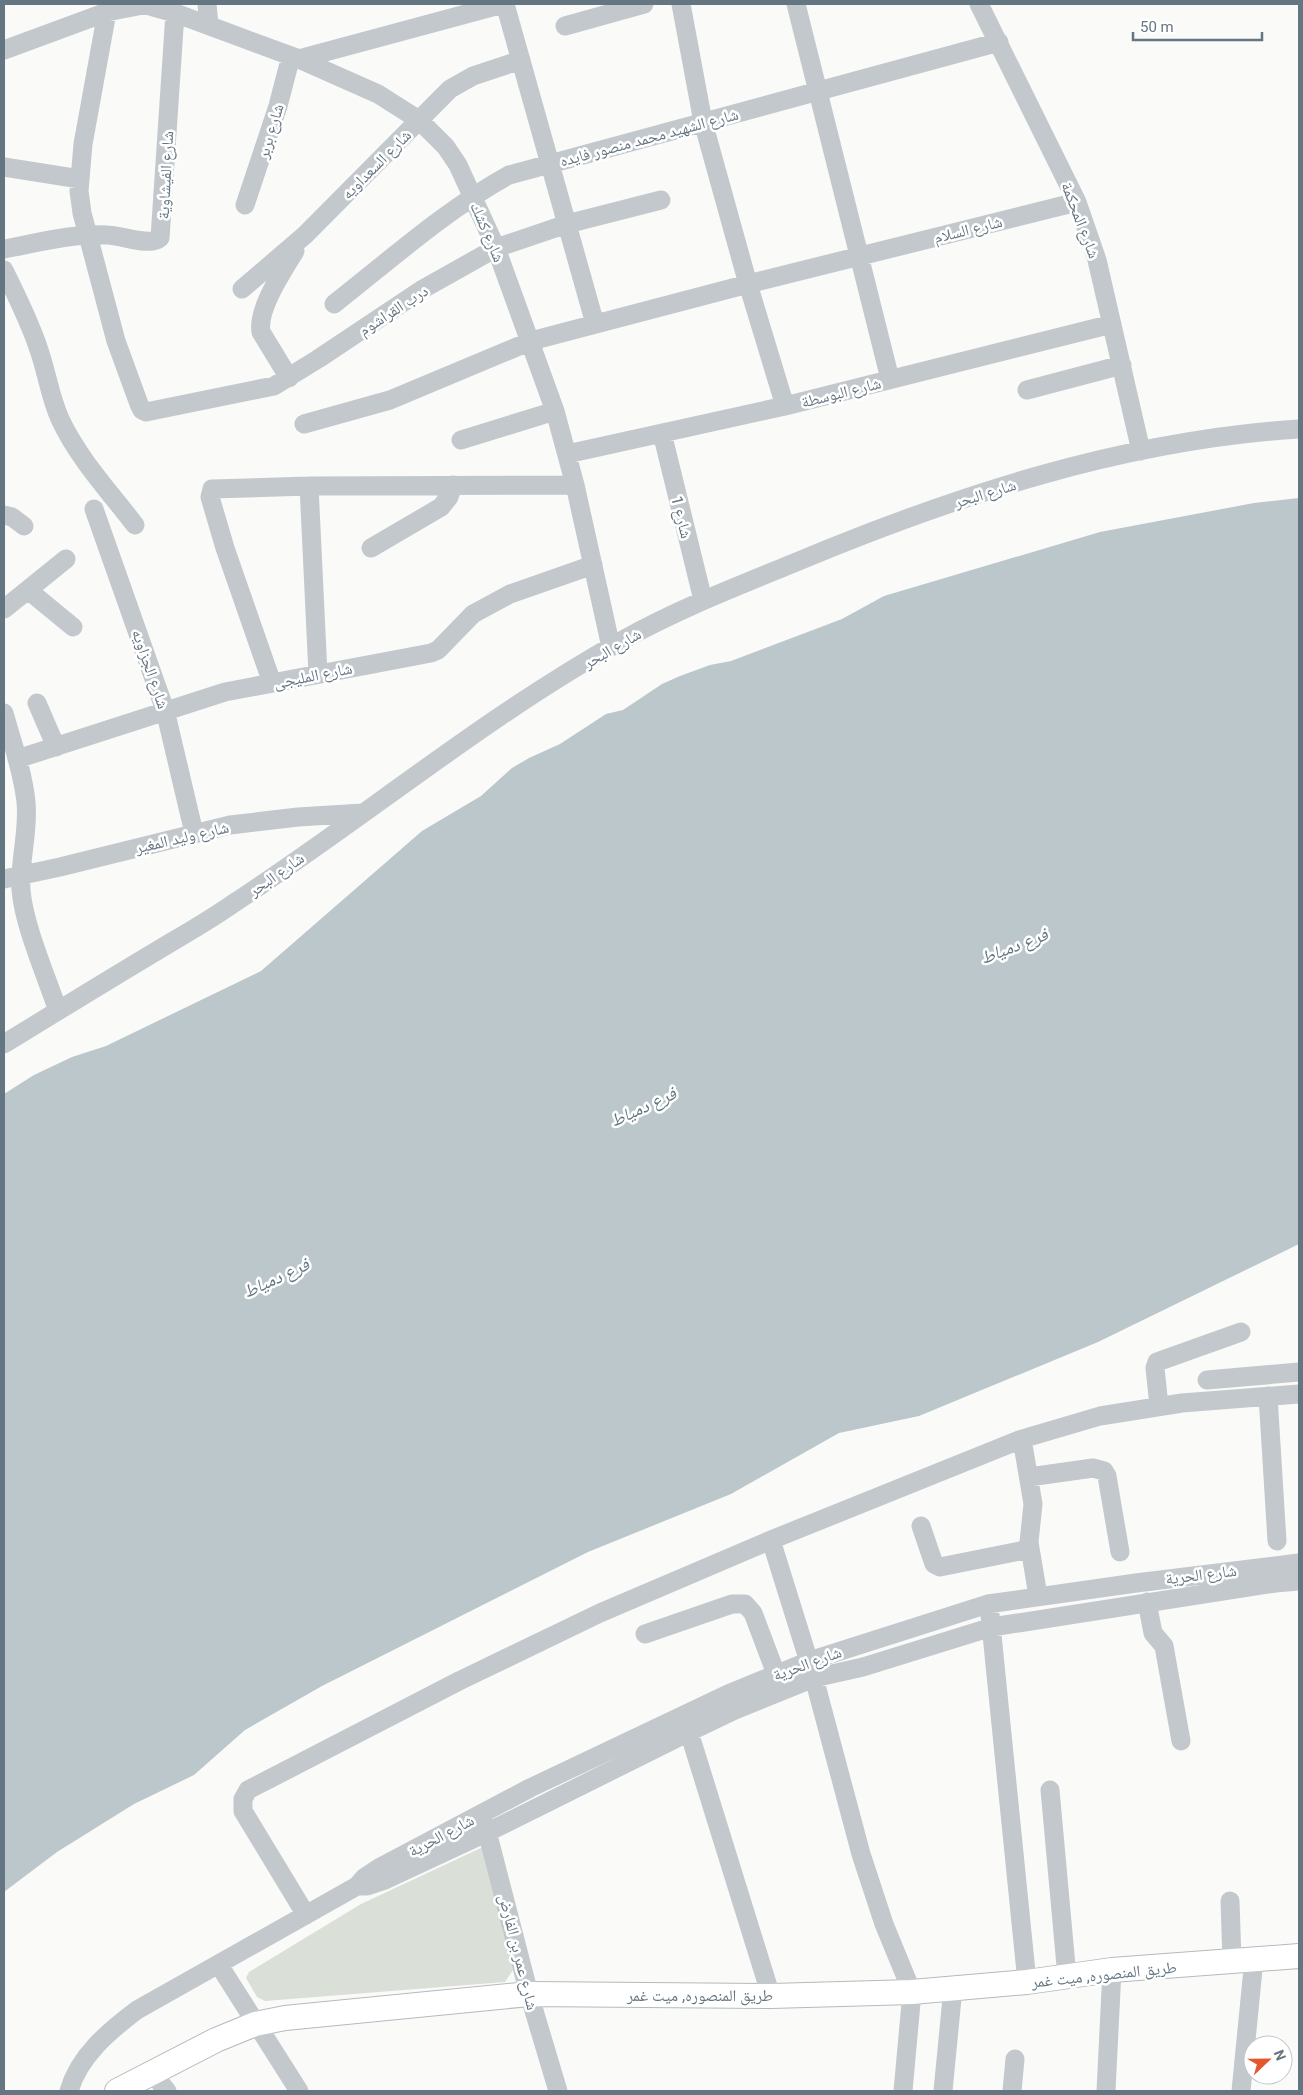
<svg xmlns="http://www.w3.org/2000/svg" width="1303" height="2095" font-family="Roboto,'Noto Naskh Arabic',sans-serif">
<rect width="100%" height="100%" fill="#fafaf8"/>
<path fill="#dadfd7" d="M483 1847 513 1970 505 1982 265 2001 257 1997 246 1978 249 1972 361 1904Z"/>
<path fill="#bbc7cb" d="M1299 498V1244L1098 1342 919 1416 839 1433 731 1494 588 1552 322 1686 245 1730 194 1775 134 1804 57 1852 4 1892V1094L34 1075 72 1057 106 1046 261 971 422 831 481 796 512 768 529 758 560 744 606 714 623 710 662 684 680 676 710 665 731 661 842 619 884 596 1100 532 1254 503Z"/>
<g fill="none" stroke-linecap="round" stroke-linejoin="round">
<g stroke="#b5babe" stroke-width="26">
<path id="major" d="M117 2091 216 2040 255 2024 285 2018 529 1994 771 1996 912 1992 1027 1982 1112 1970 1299 1956"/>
</g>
<path stroke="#c3c8cc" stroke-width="19" d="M143 4 175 13 299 59 378 94 419 120 446 147 458 165 496 248 555 411 575 485 611 647
M207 4 209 25
M505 4 595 324
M681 4 703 122 748 284 785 406
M796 4 890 379
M979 4 1077 202 1097 260 1141 451
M107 12 83 144 79 191 82 213 116 341 139 404 142 410 146 412 274 386 318 359 423 289 496 248 567 224 661 200
M565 26 644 4
M4 50 107 12 148 4
M299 59 503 4
M4 167 80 179
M245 205 278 106 291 56
M4 249C37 243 73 233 107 235 121 235 150 247 160 238L175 13
M4 270C17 297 30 322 39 350 47 373 50 397 60 419 78 458 109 491 135 525
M242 289 305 235 450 89 473 76 521 60
M334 304C390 260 447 209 509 175L999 42
M289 378 261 332C257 309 283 271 295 251
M1027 390 1122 365
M304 424 390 400 531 341 748 284 1077 202
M662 433 703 600
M461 440 555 411
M567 454 785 406 1112 324
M309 486 318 674
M94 509 165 710 194 833
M4 515 12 517 24 526
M371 548 441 507 449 497 453 485
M28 590 73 627
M4 609 66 559
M272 683 225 548 210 497 212 489 309 486 575 485
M37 703 56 747
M4 713C12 742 23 772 26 802 29 832 19 861 21 890 24 926 46 975 58 1011
M17 759 225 692 431 653 438 650 473 614 510 594 593 565
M4 879 60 867 230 825 298 817 363 813
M4 1044C56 1012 108 980 160 949 185 934 210 920 234 903 364 818 485 717 621 641 676 610 735 587 794 563 954 496 1124 440 1299 429
M1207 1380 1299 1372
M1268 1396 1277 1541
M1159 1406 1155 1368 1157 1362 1241 1332
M1022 1439 1033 1504 1029 1542 1038 1596
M1029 1477 1093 1468 1104 1471 1107 1476 1120 1552
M921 1526 934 1564 940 1567 1030 1549
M771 1540 814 1678 861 1854 884 1924 912 1992 903 2091
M1147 1602 1153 1633 1164 1646 1181 1741
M990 1615 1027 1982
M645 1634 732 1604H745L753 1613 776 1674
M689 1732 771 1996
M1050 1790 1067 1977
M484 1820 529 1994 558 2091
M359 1886H367L385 1880 488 1832 689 1732 735 1710 814 1678 863 1667 992 1627 1275 1583 1299 1581
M1230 1901 1232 1961
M306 1915 243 1811V1799L248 1790 459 1681 600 1613 771 1540 1022 1439 1100 1416 1182 1403 1299 1394
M219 1965 299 2091
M152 2073 167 2091
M69 2091C79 2056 109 2031 137 2010L357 1886 364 1878 379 1868 530 1788 728 1694 809 1661 988 1604 1136 1583 1299 1563
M943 2091 953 1988
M1012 2091 1015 2059
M1106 2091 1112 1970
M1241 2091 1254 1959"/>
<use href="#major" stroke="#fff" stroke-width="24"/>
</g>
<g text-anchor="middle" stroke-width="5" stroke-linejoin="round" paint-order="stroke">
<g font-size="16" fill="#657683" stroke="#fff">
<text transform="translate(270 131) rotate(-73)" y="6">شارع بربر</text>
<text transform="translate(649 137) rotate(-15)" y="6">شارع الشهيد محمد منصور فايده</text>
<text transform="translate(376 164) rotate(-45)" y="6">شارع السعداويه</text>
<text transform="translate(165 175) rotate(-87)" y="6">شارع الفيشاوية</text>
<text transform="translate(1081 220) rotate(69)" y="6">شارع المحكمة</text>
<text transform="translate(968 229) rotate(-14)" y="6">شارع السلام</text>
<text transform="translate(488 232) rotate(67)" y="6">شارع كشك</text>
<text transform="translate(393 310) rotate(-33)" y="6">درب القراشوم</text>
<text transform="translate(841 392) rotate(-14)" y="6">شارع البوسطة</text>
<text transform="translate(985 493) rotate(-17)" y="6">شارع البحر</text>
<text transform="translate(682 517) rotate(76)" y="6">شارع 1</text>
<text transform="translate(612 648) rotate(-30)" y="6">شارع البحر</text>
<text transform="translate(151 669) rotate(71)" y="6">شارع الجزاويه</text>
<text transform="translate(313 675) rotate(-11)" y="6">شارع المليجى</text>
<text transform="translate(182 837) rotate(-13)" y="6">شارع وليد المغير</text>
<text transform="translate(276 874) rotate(-35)" y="6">شارع البحر</text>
<text transform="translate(1201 1574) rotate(-7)" y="6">شارع الحرية</text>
<text transform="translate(807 1663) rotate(-20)" y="6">شارع الحرية</text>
<text transform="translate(441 1835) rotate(-28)" y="6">شارع الحرية</text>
<text transform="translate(519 1952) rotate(76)" y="6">شارع عمر بن الفارض</text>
<text transform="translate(1104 1974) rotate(-6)" y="6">طريق المنصوره, ميت غمر</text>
<text x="700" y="2001">طريق المنصوره, ميت غمر</text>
</g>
<g font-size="18" font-style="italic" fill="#60757c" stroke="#fff">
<text transform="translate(1014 946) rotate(-21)" y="6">فرع دمياط</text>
<text transform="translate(643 1107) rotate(-25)" y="6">فرع دمياط</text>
<text transform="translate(276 1278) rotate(-25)" y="6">فرع دمياط</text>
</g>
</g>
<rect width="1303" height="2095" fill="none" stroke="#657683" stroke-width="10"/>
<g transform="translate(1268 2060) rotate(68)"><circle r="24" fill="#ffffff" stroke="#c1c8cd"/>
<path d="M0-4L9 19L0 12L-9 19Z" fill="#e4572e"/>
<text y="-8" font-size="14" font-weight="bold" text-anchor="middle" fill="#657683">N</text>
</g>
<path d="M1133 32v8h129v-8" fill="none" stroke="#657683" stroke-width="2.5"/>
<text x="1140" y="32" font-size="15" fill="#657683" stroke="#ffffff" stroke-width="4" paint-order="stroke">50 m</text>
</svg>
